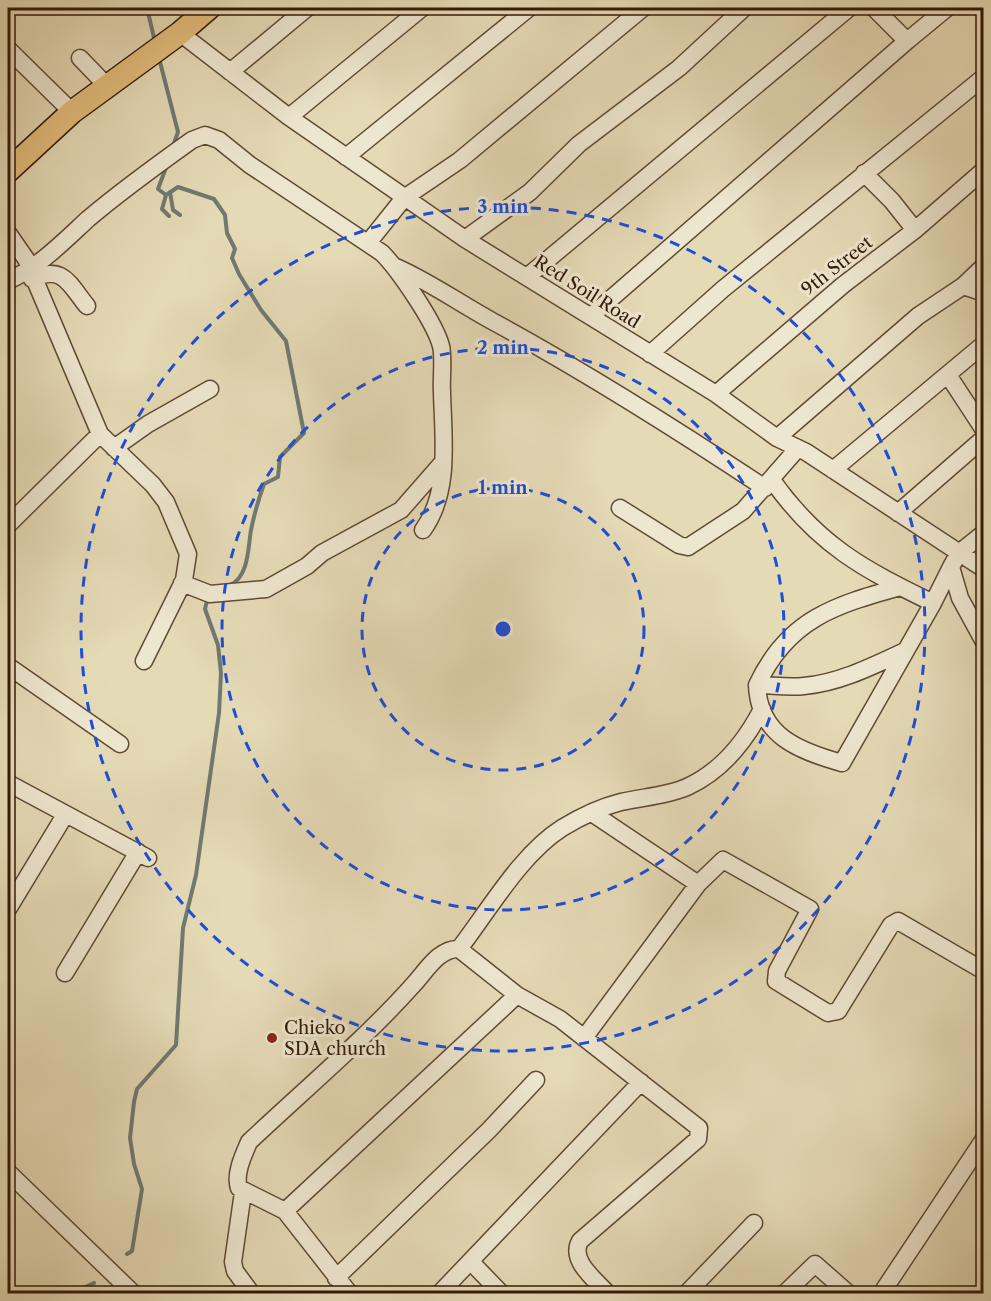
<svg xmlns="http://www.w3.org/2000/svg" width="991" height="1301" font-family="'Libre Caslon Text',serif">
<rect width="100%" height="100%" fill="#e5dab6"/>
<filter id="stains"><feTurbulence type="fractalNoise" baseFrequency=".00333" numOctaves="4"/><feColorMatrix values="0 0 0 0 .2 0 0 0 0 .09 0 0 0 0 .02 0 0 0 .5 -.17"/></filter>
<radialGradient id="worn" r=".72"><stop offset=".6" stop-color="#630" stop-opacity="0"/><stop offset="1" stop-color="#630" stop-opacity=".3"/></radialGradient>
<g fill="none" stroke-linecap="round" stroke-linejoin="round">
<path stroke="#707972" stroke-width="4" d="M147 8 155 42
M159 58 178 132 173 146
M167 165 158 189 166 195 178 187 214 199 225 215 227 233 235 249 232 258 239 274 261 310 286 341 304 433 280 457 278 477 264 484C259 498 254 515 251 530 248 547 249 577 230 585
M170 192 173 210 180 215
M166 195 162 209 169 216
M127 1254 132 1251 142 1189 134 1164 130 1138 134 1102 137 1089 176 1045 183 928 196 875 219 713 221 673 218 645 205 609 208 597
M16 1294 21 1291 26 1294
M59 1294 72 1293 94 1283"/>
<g stroke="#604a34" stroke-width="19">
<path id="minor" d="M180 33 289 117 465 239 716 394 777 438 806 452 984 569
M907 41 947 8
M8 49 72 112
M80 58 107 86
M230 72 307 8
M289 117 422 8
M346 157 529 8
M864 173 892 201 915 230
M8 233 26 259 100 434 153 485 166 502 188 554 184 580 144 661
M465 239 530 192 579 144 679 68 744 8
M368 243 404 198 460 160 643 8
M396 267C430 282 459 303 492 321 586 372 676 429 765 488
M528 276 849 8
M32 279C63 264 69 284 87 306
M8 281C40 266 62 243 88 219 121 191 157 165 192 140L205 135 219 140 250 165 382 253C399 270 435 323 441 346 444 359 441 378 442 392 443 438 451 491 423 530
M963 286 984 293
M591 316 907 41 874 8
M650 354 723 289 984 77
M948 375 984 430
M716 394 843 285 915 230 984 170
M777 438 918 316 963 286 984 266
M114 448 148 424 210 389
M833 470 984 344
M772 480C818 545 863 569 933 603
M620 508 679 545 688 547 743 511 798 448
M898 513 984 438
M8 525 100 434
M951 567 960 598 984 642
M182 583 210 594 266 589 307 566 322 553 401 510 443 462
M905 651C873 666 839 683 804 686 788 688 772 685 757 685 759 736 799 751 842 763L933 603 952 565 959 553 984 533
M8 666 120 744
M757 685C788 619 835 605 900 587
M8 783 148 858
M698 884 723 860 810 909 777 971 776 981 828 1013 838 1011 891 925 898 921 984 971
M8 909 65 815
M459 949C489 910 521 854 562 828 580 817 601 807 621 802 642 797 667 796 687 787 722 771 745 742 762 709
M65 973 138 852
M584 1038 698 884 592 813
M8 1172 134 1294
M243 1192 233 1262 235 1271 252 1294
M285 1211 517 995
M471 1262 502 1294
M336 1278 489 1130 536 1080
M350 1294 285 1211 239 1188C234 1174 244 1154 249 1142 304 1090 364 1040 414 984 426 971 439 948 459 949L517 995 560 1019 699 1128 698 1139 580 1241C569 1261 596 1280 608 1294
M439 1294 641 1082
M686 1294 754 1223
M784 1294 815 1264 849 1294
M881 1294 984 1139"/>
</g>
<g stroke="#331a08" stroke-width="25">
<path id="major" d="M8 171 72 112 180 33 209 8"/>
</g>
<use href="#minor" stroke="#eee7d0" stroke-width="16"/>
<use href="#major" stroke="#e2bd7b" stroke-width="22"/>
</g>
<g fill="none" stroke="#1d4ed8" stroke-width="3" stroke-dasharray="10 8">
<circle cx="503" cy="629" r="141"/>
<circle cx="503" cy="629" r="281"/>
<circle cx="503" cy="629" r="422"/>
</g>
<circle fill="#8f2418" stroke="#eee7d0" stroke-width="2" cx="272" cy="1038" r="6"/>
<g text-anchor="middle" stroke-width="6" stroke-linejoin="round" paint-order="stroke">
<g font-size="18" fill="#331a08" stroke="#eee7d0">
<text transform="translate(837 266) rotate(-38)" y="6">9th Street</text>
<text transform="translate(587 292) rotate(32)" y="6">Red Soil Road</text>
</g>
<g font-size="18" fill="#331a08" stroke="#eee7d0" text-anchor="start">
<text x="284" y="1034">Chieko<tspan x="284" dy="21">SDA church</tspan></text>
</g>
</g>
<circle cx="503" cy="629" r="9" fill="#1d4ed8" stroke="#eee7d0" stroke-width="3"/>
<g font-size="18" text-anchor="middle" font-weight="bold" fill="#1d4ed8" stroke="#eee7d0" stroke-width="6" stroke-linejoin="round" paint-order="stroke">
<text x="503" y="213">3 min</text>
<text x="503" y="354">2 min</text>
<text x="503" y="494">1 min</text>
</g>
<rect width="991" height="1301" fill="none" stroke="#e5dab6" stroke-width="30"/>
<rect x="9" y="9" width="973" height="1283" fill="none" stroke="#331a08" stroke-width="3"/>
<rect x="15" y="15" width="961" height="1271" fill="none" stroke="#331a08" stroke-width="1.5"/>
<rect width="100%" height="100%" filter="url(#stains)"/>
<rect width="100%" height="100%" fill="url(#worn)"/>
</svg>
